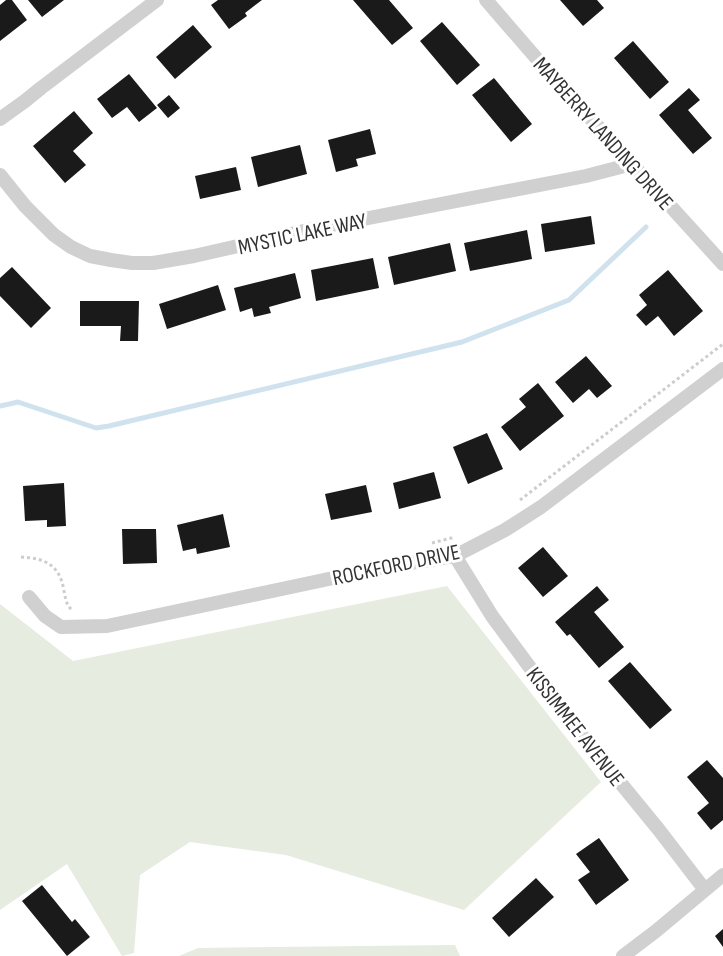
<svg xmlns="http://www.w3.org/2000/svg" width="723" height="956" font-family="'Sofia Sans Condensed',sans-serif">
<rect width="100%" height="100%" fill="#fff"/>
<path fill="#e6ecdf" d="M447 586 601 782 464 910 286 855 190 842 140 875 134 953 122 956 67 864 0 910V604L73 661Z
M455 945 460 956H179L198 948Z"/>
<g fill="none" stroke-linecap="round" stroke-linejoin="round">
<path stroke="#cfe2ee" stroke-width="5" d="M0 406 18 402 96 428 109 426 462 342 569 300 646 227"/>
</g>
<path fill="#1a1a1a" d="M6 0H12L27 20 0 41V5Z
M28 0H64L42 17Z
M218 0H262L245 13 247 16 229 29 211 5Z
M353 0H389L413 28 392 45Z
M560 0H597L604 8 583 26Z
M442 22 480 65 457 85 420 41Z
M193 25 212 47 175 79 156 57Z
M633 41 669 82 650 99 614 58Z
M129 74 157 108 139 122 127 107 112 118 97 99Z
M494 78 532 124 511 142 472 95Z
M689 88 700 100 688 110 712 138 693 154 659 115Z
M169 95 180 108 168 118 157 105Z
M74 111 93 133 73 151 86 165 65 183 33 146Z
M370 129 376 154 356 159 358 166 336 172 328 140Z
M300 145 307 174 258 187 251 157Z
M236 167 241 190 200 199 195 176Z
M591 216 595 244 545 252 541 224Z
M527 230 532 259 470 271 464 243Z
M450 243 456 271 394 285 388 257Z
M373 258 379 288 316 301 311 270Z
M12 267 51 308 31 328 0 296V278Z
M668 270 703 311 674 336 658 316 646 326 636 315 647 305 639 295Z
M295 273 301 298 269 307 271 313 254 317 252 308 240 312 234 288Z
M218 285 226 310 167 329 159 304Z
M80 301H139L138 341H120L121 326H80Z
M586 356 612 386 597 398 589 389 573 403 555 382Z
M538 383 564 416 520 451 501 427 526 407 519 399Z
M487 433 503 469 468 484 453 447Z
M434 472 441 498 399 509 393 483Z
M64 483 66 526 47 527V520L25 521 23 486Z
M366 485 372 512 331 520 325 494Z
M223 514 230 547 197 554 196 548 183 551 177 525Z
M122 529H156L157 563 123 564Z
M543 547 568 576 543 597 518 568Z
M597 586 609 600 594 612 624 647 599 668 570 634 567 636 555 622Z
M630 662 672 710 650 729 608 681Z
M707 760 723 778V820L711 830 697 813 709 803 687 777Z
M599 838 629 880 596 905 578 880 590 872 576 854Z
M536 878 554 897 509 937 492 918Z
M42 885 72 922 75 919 90 937 67 956 22 901Z
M723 929V947L715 936Z"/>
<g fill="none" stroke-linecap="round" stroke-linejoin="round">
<path stroke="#cdcdcd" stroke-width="3" stroke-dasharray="3 3" stroke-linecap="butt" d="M520 500 723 344
M432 543 455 537
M21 557C45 558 60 565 64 591 66 600 66 605 73 611"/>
<path stroke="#d0d0d0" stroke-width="14" d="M486 0 544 67 723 264
M0 119 25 101 41 88 157 0
M0 175 25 206 54 235 71 247 90 256 111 260 132 263H153L194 256 317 228 586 176 632 164
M455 556 492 616 565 715 659 830 705 890
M29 597 45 616 61 627 107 626 385 567 455 556 505 530 541 507 723 369
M623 956 656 931 723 875"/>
</g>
<g text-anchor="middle" stroke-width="6" stroke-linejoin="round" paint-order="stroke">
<g font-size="22" fill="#333" stroke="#fff">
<text transform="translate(604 133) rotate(48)" y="8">MAYBERRY LANDING DRIVE</text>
<text transform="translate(302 233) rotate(-12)" y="8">MYSTIC LAKE WAY</text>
<text transform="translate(396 564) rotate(-12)" y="8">ROCKFORD DRIVE</text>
<text transform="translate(576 726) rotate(52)" y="8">KISSIMMEE AVENUE</text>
</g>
</g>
</svg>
